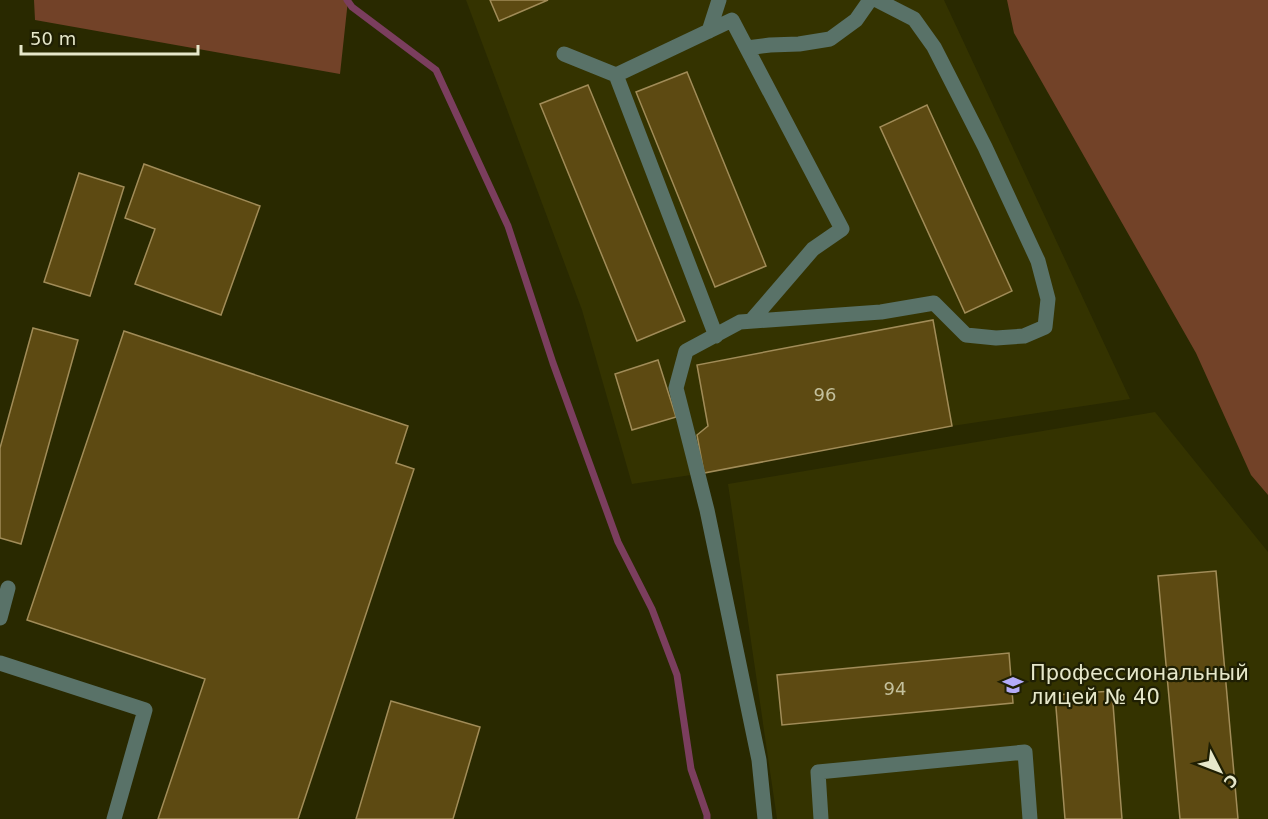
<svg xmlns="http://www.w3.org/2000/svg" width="1268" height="819" font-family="'DejaVu Sans',sans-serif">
<rect width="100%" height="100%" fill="#292900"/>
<path fill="#343300" d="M466 0H944L1130 399 952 426 704 473 632 484 582 310Z
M1155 412 1268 552V819H777L728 484Z"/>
<path fill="#724228" d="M34 0H348L340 74 35 20Z
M1007 0H1268V495L1251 475 1196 353 1014 33Z"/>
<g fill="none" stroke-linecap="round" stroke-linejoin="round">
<path stroke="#7b3e5e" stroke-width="7" d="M347 0 352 7 436 70 508 226 553 363 618 542 652 609 677 675 691 769 707 815V819"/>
</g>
<path fill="#5d4a12" stroke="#a18c58" stroke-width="1.5" d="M490 0H548L499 21Z
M687 72 766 266 715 287 636 92Z
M588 85 685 321 637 341 540 104Z
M927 105 1012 291 965 313 880 127Z
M144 164 260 206 221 315 135 284 155 229 125 218Z
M79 173 124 187 90 296 44 282Z
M933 320 952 426 704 473 697 435 708 426 697 365Z
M33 328 78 340 21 544 0 538V448Z
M124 331 408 426 396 463 414 469 298 819H158L205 679 27 620Z
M658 360 676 417 632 430 615 374Z
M1216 571 1238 819H1180L1158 576Z
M1009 653 1013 703 782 725 777 675Z
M1112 691 1122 819H1065L1055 695Z
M391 701 480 727 453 819H356Z"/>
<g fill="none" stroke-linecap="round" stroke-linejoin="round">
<path stroke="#597268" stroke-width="15" d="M709 31 719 0
M747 48 770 45 799 44 830 39 856 20 870 0
M564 54 616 75 732 20 842 229 813 249 751 321
M616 75 716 336
M0 618 8 588
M0 663 145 710 114 819
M765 819 759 760 707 510 676 388 686 351 740 322 881 312 934 303 966 335 996 338 1024 336 1045 327 1048 299 1038 261 985 147 934 47 914 19 877 0
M821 819 818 772 1025 752 1030 819"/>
</g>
<defs>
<g id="university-bare" transform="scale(1.62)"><path d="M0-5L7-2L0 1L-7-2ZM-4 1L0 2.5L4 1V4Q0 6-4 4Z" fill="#b4acf9" stroke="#1f1f03" stroke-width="2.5" paint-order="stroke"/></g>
</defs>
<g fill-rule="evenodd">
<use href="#university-bare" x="1013" y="685"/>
</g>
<g text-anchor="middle" stroke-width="4.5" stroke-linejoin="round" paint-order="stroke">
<g font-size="18" fill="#c4c09c">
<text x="825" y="401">96</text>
<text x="895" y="695">94</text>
</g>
<g font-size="21" fill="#e6e7ca" stroke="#1f1f03" text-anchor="start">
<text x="1030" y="680">Профессиональный<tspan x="1030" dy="24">лицей № 40</tspan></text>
</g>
</g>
<g transform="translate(1220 771) rotate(132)" stroke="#1f1f03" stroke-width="4.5" paint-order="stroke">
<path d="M0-4.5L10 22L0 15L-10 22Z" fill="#e6e7ca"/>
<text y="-9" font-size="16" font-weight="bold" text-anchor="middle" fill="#e6e7ca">С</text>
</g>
<path d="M21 45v9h177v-9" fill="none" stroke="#e6e7ca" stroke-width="3"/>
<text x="30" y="45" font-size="18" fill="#e6e7ca" stroke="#1f1f03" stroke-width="4.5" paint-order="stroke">50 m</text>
</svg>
